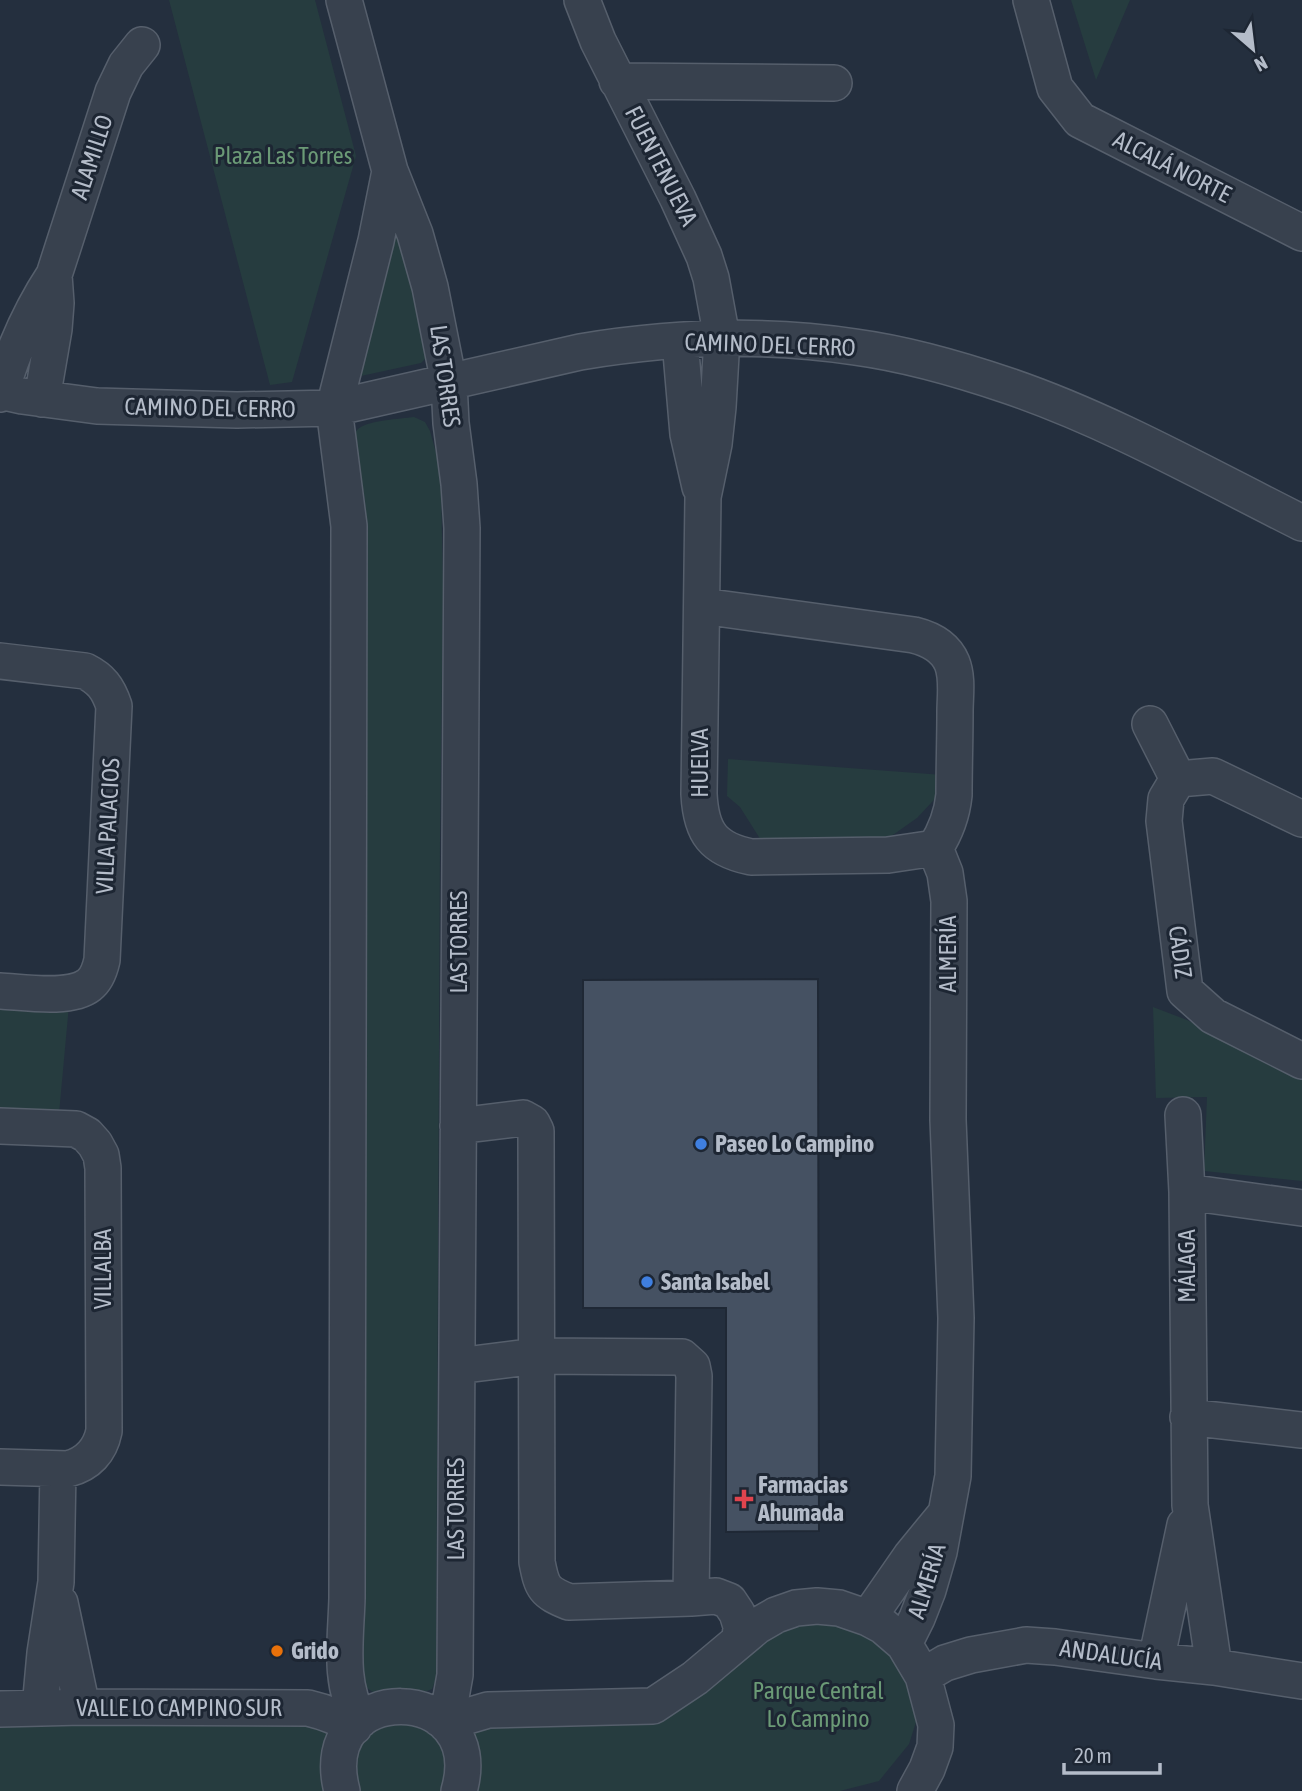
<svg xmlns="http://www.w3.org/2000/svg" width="1302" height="1791" font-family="'Asap Condensed',sans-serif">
<rect width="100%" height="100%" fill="#242f3e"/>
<path fill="#263c3f" d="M169 0H315L356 156 292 382 270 385Z
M1071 0H1130L1096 80Z
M397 236 402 240 428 356 421 363 361 376 388 241 391 237Z
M414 417 425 422 430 431 438 460 441 488 443 587 440 841 436 1679 432 1689 427 1691 374 1693 363 1685 367 577 365 500 354 441C354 435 354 434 357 430 366 420 401 419 414 417Z
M728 759 943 775 944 789 917 818 880 844 764 845 740 807 727 796Z
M0 1004 69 1005 59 1114 0 1112Z
M1153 1007 1187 1020 1302 1077V1181L1204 1171 1207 1097 1156 1098Z
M807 1613 854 1626 884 1648 907 1680 918 1716 909 1744 879 1781 840 1791H0V1719L657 1718 777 1625Z"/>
<path fill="#455162" stroke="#1f2835" stroke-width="2" d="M818 979 819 1531 726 1532V1308H583V980Z"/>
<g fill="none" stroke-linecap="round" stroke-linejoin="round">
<g stroke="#565f6c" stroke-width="38">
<path id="minor" d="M344 0 390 171 415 234 430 287 449 383 451 423 459 484 462 528 455 1675 450 1703 440 1719
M582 0 598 41 678 199 704 256 711 278 722 338 718 407 714 444 703 497 699 794C701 833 713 849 751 857L888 855 935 848
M1031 0 1055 88 1080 120 1302 233
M617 81 834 83
M680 341 688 434 700 487
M0 391 22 396 97 406 237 410 334 408 580 352C671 337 764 333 855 347 907 354 959 369 1009 386 1111 421 1206 475 1302 523
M0 394C13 350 29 313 54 275L113 92 126 65 142 45
M42 399 54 329 56 303 54 275
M702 606 914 635C930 639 945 646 952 663 958 678 955 696 955 712 955 740 954 767 954 795 952 815 946 831 935 848
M0 661 85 671C101 679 108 688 114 706L102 960C100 969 97 979 89 985 70 1000 23 992 0 991
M1150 724 1178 779
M1302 819 1213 776 1178 779 1166 799 1164 821 1185 991 1213 1016 1302 1061
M1183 1115 1187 1192 1190 1505 1214 1667
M0 1126 76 1129 87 1135 95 1144 101 1155 103 1168 104 1431C100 1451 88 1464 68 1469L0 1467
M458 1126 523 1118 532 1123 536 1131 537 1562C542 1588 544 1592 569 1602L691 1598 716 1596 729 1601 737 1613 741 1626 740 1639
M1187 1192 1302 1208
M457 1366 536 1356 682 1357 692 1366 694 1376 691 1598
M1188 1417 1302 1430
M60 1603 82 1707
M868 1618 911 1556 943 1517
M904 1644 917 1618 928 1590 939 1552 953 1476 956 1318 948 1120 949 901 945 873 935 848
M1156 1661 1185 1525
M923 1676 945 1663 971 1655 1026 1645 1055 1647 1156 1661 1214 1667 1302 1681
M40 1708 45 1653 56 1582 58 1469
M0 1709 82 1707 308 1708C325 1712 339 1717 354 1727
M360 1720C338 1684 346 1639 347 1598L349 526 334 408 376 241 390 171
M447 1725 461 1718 488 1710 653 1706 695 1678 757 1626 776 1615 796 1608 817 1606 839 1608 868 1618 883 1626 904 1644 923 1676 936 1725 935 1747 927 1769 915 1791
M342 1791C312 1677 491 1680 459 1791"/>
</g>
<use href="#minor" stroke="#38414e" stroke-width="35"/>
</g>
<g fill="#3f7fe0" stroke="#1d2633" stroke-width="2.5">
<circle cx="701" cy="1144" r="7"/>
<circle cx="647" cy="1282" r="7"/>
</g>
<path fill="#e0444e" stroke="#1d2633" stroke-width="2.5" d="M740.5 1488.5h7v7h7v7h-7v7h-7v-7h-7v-7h7z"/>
<circle fill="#e8710a" stroke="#1d2633" stroke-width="2.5" cx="277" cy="1651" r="7"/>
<g text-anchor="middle" stroke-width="6" stroke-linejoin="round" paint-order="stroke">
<g font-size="24" fill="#6b9a76" stroke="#1d2633">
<text x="283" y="164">Plaza Las Torres</text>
<text x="818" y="1699">Parque Central<tspan x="818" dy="28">Lo Campino</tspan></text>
</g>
<g font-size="24" fill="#b4bcc9" stroke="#1d2633">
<text transform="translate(92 157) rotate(-72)" y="8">ALAMILLO</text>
<text transform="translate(661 166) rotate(63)" y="8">FUENTENUEVA</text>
<text transform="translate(1172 167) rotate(27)" y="8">ALCALÁ NORTE</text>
<text transform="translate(770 345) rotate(2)" y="8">CAMINO DEL CERRO</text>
<text transform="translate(445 376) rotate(82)" y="8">LAS TORRES</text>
<text transform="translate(210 408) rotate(1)" y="8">CAMINO DEL CERRO</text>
<text transform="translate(700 763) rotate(-90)" y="8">HUELVA</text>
<text transform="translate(108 826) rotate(-87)" y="8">VILLA PALACIOS</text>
<text transform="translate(459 942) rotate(-90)" y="8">LAS TORRES</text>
<text transform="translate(1180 952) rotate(82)" y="8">CÁDIZ</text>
<text transform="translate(948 954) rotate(-90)" y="8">ALMERÍA</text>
<text transform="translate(1187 1266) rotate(-90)" y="8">MÁLAGA</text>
<text transform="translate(103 1269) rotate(-90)" y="8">VILLALBA</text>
<text transform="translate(456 1509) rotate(-90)" y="8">LAS TORRES</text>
<text transform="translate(927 1581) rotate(-73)" y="8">ALMERÍA</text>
<text transform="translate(1111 1655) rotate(8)" y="8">ANDALUCÍA</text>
<text x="179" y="1716">VALLE LO CAMPINO SUR</text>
</g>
<g font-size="24" font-weight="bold" fill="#b4bcc9" stroke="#1d2633" text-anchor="start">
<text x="715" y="1152">Paseo Lo Campino</text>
<text x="661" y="1290">Santa Isabel</text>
<text x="758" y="1493">Farmacias<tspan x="758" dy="28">Ahumada</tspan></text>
<text x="291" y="1659">Grido</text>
</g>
</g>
<g transform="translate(1253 49) rotate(152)" stroke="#1d2633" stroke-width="5" paint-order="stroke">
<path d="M0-5L12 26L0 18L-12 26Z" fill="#b4bcc9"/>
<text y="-10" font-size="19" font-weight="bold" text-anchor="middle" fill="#b4bcc9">N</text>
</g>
<path d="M1064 1763v10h96v-10" fill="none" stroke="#b4bcc9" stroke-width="3.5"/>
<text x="1074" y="1763" font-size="21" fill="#b4bcc9" stroke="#1d2633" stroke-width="5" paint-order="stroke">20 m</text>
</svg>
